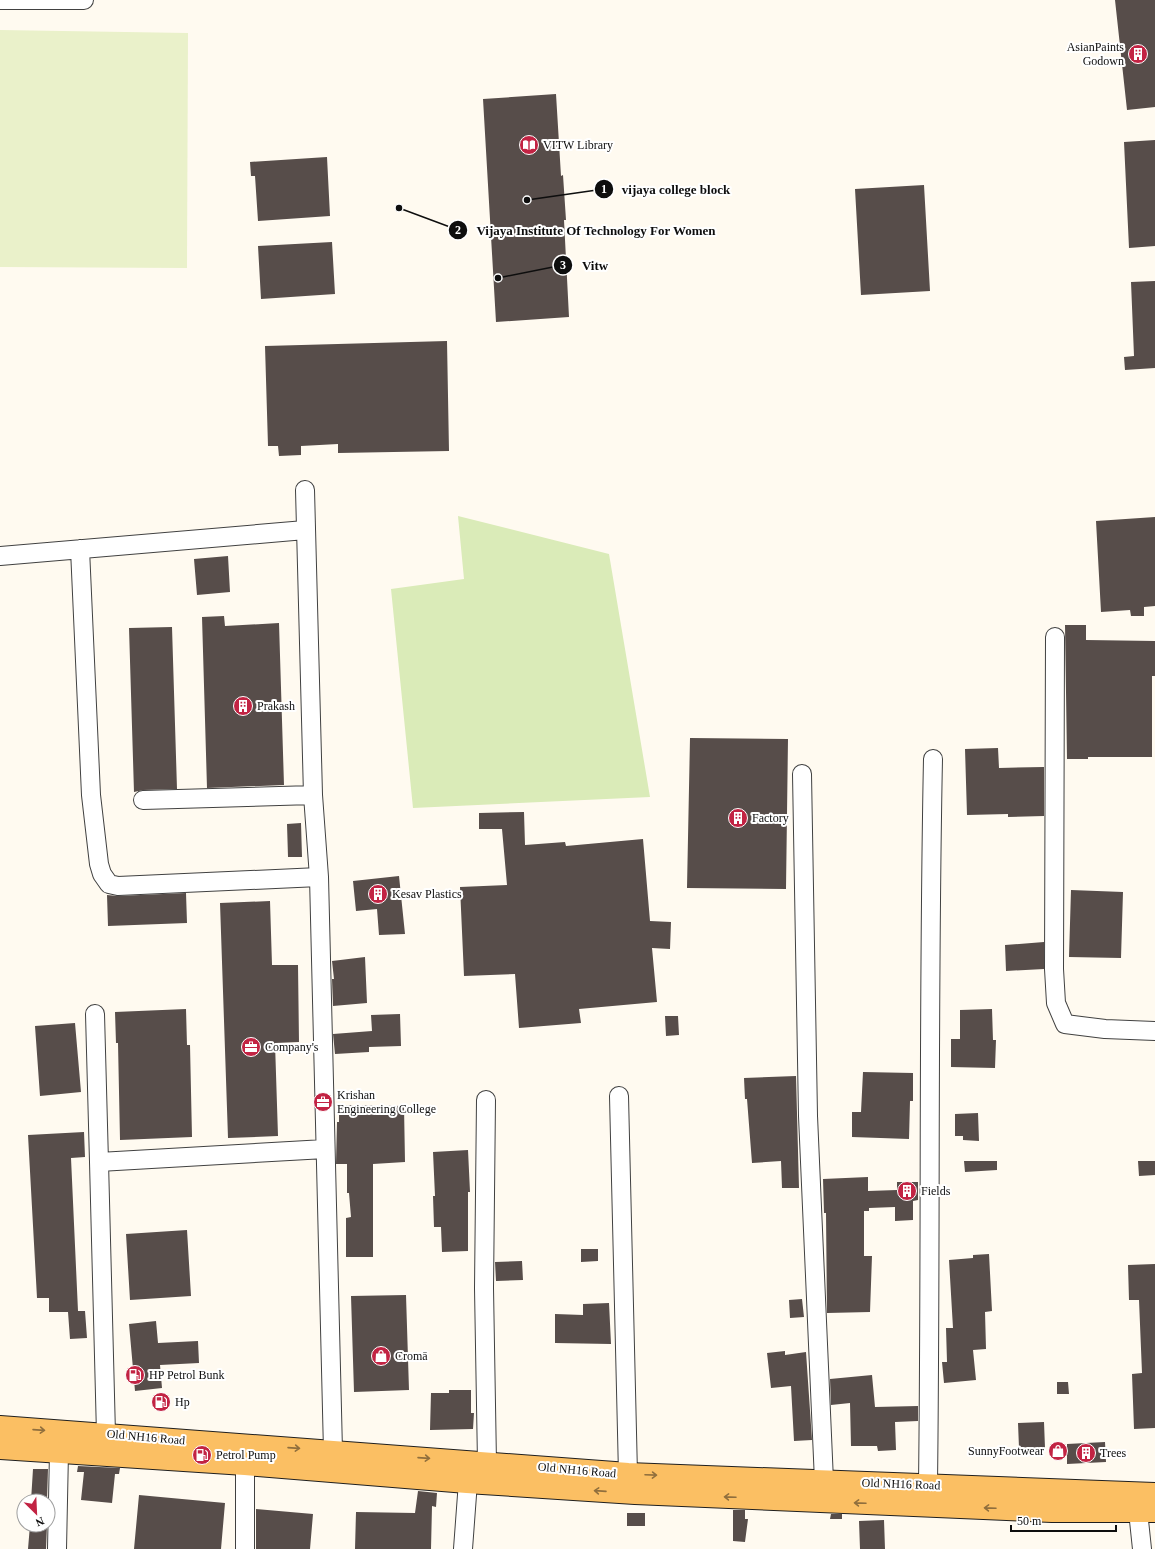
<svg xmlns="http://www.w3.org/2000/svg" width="1155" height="1549" font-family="'Times New Roman',serif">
<rect width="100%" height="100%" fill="#fffaf0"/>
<path fill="#daebb8" d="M458 516 609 554 650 797 413 808 391 589 464 579Z"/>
<path fill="#eaf1ca" d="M0 30 188 33 187 268 0 267Z"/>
<path fill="#574d4a" d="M1115 0H1155V107L1127 110Z
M556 94 561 176 563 175 566 220H564L569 317 496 322 483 99Z
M1155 140V246L1129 248 1124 142Z
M327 157 330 216 258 221 255 176H251L250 162Z
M924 185 930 291 861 295 855 189Z
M332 242 335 294 261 299 258 246Z
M1155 281V368L1125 370 1124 357 1134 356 1131 282Z
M447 341 449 451 338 453V444L301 446V455L279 456 278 446H268L265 346Z
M1155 517V606L1144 607V616H1131L1130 610 1101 612 1096 521Z
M228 556 230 592 197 595 194 559Z
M224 616 225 626 279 623 284 785 207 788 202 617Z
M1065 625H1086V640L1155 641V676H1152V757H1088V759H1067Z
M172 627 177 789 143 790 134 792 129 628Z
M690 738 788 739 786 889 687 888Z
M998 748 999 768 1044 767V816L1008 817V814L967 815 965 749Z
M524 812 525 845 565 842 566 846 643 839 650 921 671 922 670 949 652 948 657 1002 579 1009 581 1023 519 1028 515 974 464 976 460 887 507 885 502 829H479V813Z
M301 823 302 857H288L287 824Z
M399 876 405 934 379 935 377 909 356 911 353 881Z
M1071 890 1123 892 1121 958 1069 957Z
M186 893 187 923 108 926 107 895 118 896Z
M270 901 272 965H298L299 1042 275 1043 278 1136 228 1138 220 903Z
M1044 942V969L1006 971 1005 945Z
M365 957 367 1003 333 1006 332 979H334L332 961Z
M186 1009 187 1045H190L192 1137 120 1140 118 1043H116L115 1012Z
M992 1009 993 1040H996L995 1068 951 1067V1039H960V1010Z
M400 1014 401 1046 369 1047V1052L335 1054 333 1034 372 1031 371 1015Z
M665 1016H678L679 1035 666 1036Z
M75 1023 81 1092 40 1096 35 1026Z
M863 1072 913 1073V1101H910L909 1139 852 1137V1112H861Z
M796 1076 799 1188H782L781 1161 752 1163 747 1099H745L744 1078Z
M339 1105 404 1106 405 1162 373 1164V1257H346V1218L351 1217 349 1193H347V1164H336L337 1122H339Z
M978 1113 979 1141 963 1140V1136H955V1114Z
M84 1132 85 1157 71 1158 78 1311H85L87 1338 70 1339 68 1312H49V1298H37L28 1135Z
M468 1150 470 1192H468V1251L442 1252 441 1227H434L433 1196H435L433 1152Z
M964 1161H997V1170L965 1172Z
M1138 1161H1155V1175L1139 1176Z
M868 1177V1191L897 1190V1182H918V1200L913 1201V1220L895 1221V1207L869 1208V1211H864V1256H872L870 1312 827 1313 826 1213H824L823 1179Z
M187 1230 191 1296 130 1300 126 1234Z
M581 1249H598V1261L581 1262Z
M989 1254 992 1311 985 1312 986 1349 973 1350 976 1380 944 1383 942 1362H947L946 1328H953L949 1260 973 1258V1255Z
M522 1261 523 1280 496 1281 495 1262Z
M1155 1264V1428L1134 1429 1132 1374 1142 1373 1139 1300H1129L1128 1265Z
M406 1295 409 1390 354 1392 351 1296Z
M802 1299 804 1317 790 1318 789 1300Z
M609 1303 611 1344 555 1343V1314L583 1315V1304Z
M156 1321 158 1343 198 1341 199 1363 160 1365 162 1388 135 1391 129 1324Z
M785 1351V1355L806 1352 812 1440 794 1441 791 1386 771 1388 767 1353Z
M872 1375 875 1407 918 1406V1421L895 1422 896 1450 878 1451 877 1446H851L850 1403 831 1405 830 1379Z
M1057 1382H1068L1069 1394H1057Z
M449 1390H471V1413H474L473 1429 430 1430 431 1393H449Z
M1044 1422 1045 1448H1019L1018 1423Z
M1105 1442 1106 1462 1067 1464V1444Z
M78 1466 120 1468 119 1474H115L112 1503 81 1500 84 1472H77Z
M33 1469H48L47 1501H31Z
M418 1491 437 1493 436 1507 432 1506 431 1549H355L356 1512 415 1513Z
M139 1495 225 1503 221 1549H134Z
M256 1509 313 1514 310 1549H256Z
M733 1510H745V1519H748L745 1542 733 1541Z
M627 1513H645V1526H627Z
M831 1514H842V1519H830Z
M884 1520 885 1549H860L859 1521Z
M30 1525H47L46 1549H28Z"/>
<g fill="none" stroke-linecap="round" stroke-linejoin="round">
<g stroke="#414141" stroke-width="20">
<path id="minor" d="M0 0H84
M305 490 313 795 319 877 333 1451
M80 549 91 795 99 864 102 874 109 884 118 886 319 877
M0 556 305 530
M1055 637 1054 969 1056 1003 1065 1024 1105 1029 1155 1031
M802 774 808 1116 824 1481
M143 800 313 795
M95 1014 99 1162
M619 1096 628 1474
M486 1100 484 1288 487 1463
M106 1434 99 1162 325 1149
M928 1484C931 1242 928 1001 933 759
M1138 1511 1142 1549
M57 1549 59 1452
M245 1549V1464
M463 1549 469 1468"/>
</g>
<g stroke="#1f1f1f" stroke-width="24">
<path id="major" d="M0 1427 628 1474 1155 1494
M0 1448 245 1464 467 1482 635 1493 1052 1511H1155"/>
</g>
<use href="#minor" stroke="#fff" stroke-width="18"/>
<use href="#major" stroke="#fbbf63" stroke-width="22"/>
</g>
<defs><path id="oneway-shaft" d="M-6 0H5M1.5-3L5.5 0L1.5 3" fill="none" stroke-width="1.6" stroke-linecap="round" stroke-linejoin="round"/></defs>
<g stroke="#906f3d">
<use href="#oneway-shaft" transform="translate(39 1430) rotate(4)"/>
<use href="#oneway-shaft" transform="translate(294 1448) rotate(4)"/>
<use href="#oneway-shaft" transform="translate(424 1458) rotate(4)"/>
<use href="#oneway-shaft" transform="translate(651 1475) rotate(2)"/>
<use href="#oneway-shaft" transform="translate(600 1491) rotate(-176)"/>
<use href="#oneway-shaft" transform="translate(730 1497) rotate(-178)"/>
<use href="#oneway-shaft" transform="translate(860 1503) rotate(-178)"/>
<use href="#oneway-shaft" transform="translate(990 1508) rotate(-178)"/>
</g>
<defs>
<g id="building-disc" transform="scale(1)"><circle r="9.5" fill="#c22343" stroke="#fff"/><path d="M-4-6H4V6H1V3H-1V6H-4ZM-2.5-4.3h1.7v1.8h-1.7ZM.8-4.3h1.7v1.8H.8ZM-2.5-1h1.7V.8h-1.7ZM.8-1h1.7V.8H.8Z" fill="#fff"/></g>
<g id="library-disc" transform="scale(1)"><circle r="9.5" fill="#c22343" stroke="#fff"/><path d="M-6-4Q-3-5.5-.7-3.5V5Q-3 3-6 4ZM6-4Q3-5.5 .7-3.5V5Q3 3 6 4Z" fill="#fff"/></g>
<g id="office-disc" transform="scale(1)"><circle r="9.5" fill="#c22343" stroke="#fff"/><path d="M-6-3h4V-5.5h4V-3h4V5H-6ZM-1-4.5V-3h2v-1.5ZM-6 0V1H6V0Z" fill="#fff"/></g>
<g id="shop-disc" transform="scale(1)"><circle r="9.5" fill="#c22343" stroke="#fff"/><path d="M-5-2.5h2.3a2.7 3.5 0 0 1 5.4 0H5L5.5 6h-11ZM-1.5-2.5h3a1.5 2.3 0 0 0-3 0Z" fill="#fff"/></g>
<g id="fuel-disc" transform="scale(1)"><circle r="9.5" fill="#c22343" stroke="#fff"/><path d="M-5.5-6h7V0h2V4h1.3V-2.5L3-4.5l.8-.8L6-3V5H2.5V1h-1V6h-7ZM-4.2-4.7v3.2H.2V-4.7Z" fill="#fff"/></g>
</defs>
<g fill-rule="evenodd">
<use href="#building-disc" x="1138" y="54"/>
<use href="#library-disc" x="529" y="145"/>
<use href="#building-disc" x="243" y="706"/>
<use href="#building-disc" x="738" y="818"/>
<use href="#building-disc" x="378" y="894"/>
<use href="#office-disc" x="251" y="1047"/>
<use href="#office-disc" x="323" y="1102"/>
<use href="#building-disc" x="907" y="1191"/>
<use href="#shop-disc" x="381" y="1356"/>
<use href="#fuel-disc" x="135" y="1375"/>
<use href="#fuel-disc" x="161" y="1402"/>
<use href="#shop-disc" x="1058" y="1451"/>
<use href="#building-disc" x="1086" y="1453"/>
<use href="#fuel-disc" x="202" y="1455"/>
</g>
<g text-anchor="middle" stroke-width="4" stroke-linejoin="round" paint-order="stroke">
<g font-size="12" fill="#0e0e0e" stroke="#fff" text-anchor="start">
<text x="1124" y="51" text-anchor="end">AsianPaints<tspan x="1124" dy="14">Godown</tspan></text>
<text x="543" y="149">VITW Library</text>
<text x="257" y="710">Prakash</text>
<text x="752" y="822">Factory</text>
<text x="392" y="898">Kesav Plastics</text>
<text x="265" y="1051">Company's</text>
<text x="337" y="1099">Krishan<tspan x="337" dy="14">Engineering College</tspan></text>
<text x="921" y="1195">Fields</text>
<text x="395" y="1360">Cromā</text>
<text x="149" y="1379">HP Petrol Bunk</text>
<text x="175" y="1406">Hp</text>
<text x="1044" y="1455" text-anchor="end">SunnyFootwear</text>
<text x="1100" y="1457">Trees</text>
<text x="216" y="1459">Petrol Pump</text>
</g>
<g font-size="12" fill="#0e0e0e" stroke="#fff">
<text transform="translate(146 1437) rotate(5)" y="4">Old NH16 Road</text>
<text transform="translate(577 1470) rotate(5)" y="4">Old NH16 Road</text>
<text transform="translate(901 1484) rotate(2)" y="4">Old NH16 Road</text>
</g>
</g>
<path fill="none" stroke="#0e0e0e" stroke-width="1.5" d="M527 200L604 189M399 208L458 230M498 278L563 265"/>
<g fill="#0e0e0e" stroke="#fff" stroke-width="1.5">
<circle cx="527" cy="200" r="4"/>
<circle cx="399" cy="208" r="4"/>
<circle cx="498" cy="278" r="4"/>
<circle cx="604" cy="189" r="10"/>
<circle cx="458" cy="230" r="10"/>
<circle cx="563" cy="265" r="10"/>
</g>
<g font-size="12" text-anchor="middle" font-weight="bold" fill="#fff">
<text x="604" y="193">1</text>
<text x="458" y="234">2</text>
<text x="563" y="269">3</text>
</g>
<g font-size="13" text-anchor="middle" font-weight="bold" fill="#0e0e0e" stroke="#fff" stroke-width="4" stroke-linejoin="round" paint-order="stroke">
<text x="676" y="194">vijaya college block</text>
<text x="596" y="235">Vijaya Institute Of Technology For Women</text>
<text x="595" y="270">Vitw</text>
</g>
<g transform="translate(36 1513) rotate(156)"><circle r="19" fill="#ffffff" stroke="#9f9f9f"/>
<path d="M0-3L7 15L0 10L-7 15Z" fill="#c22343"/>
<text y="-6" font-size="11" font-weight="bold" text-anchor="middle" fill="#0e0e0e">N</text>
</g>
<path d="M1011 1525v6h105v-6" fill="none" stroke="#0e0e0e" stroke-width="2"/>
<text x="1017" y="1525" font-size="12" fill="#0e0e0e" stroke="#ffffff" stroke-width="3" paint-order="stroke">50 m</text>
</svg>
